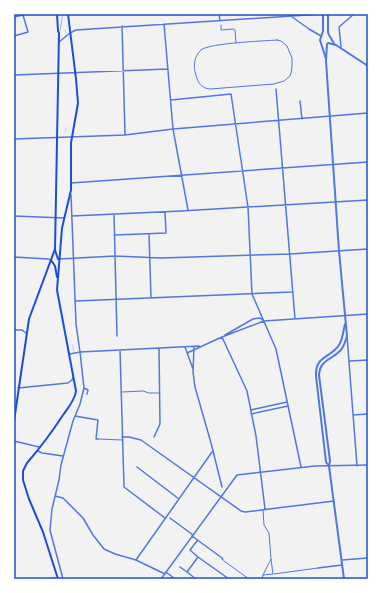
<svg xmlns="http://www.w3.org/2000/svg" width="382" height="593" font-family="'Nunito Sans',sans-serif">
<rect width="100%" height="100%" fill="#f2f2f2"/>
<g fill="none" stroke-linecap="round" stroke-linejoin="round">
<path stroke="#bfd3fe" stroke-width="1" d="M65 30 66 33
M65 133 67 127
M72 344 74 351"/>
<path stroke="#5277de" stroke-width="0.5" d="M60 30 62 20V14
M47 579 55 577 57 579"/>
<path stroke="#5277de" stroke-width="1" d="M221 25V30L233 29 235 30 236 43
M277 40 281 41 287 46 292 58V66L291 73 290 76 284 81 274 84 210 89C201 88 198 83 196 75 193 67 194 56 201 50 209 43 264 41 277 40Z
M122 392 143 391 149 393H159
M98 439 122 440
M263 510 264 525 269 533 271 559
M224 561 249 579
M274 574 318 568
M262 579 263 575 271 559 273 574 263 575"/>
<path stroke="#5277de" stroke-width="1.5" d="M219 14 220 21
M288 14 309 29 321 36
M14 17 23 15 28 32 14 36
M164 24 173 129 188 210
M122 26 125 134
M59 42 70 33 76 30 323 14
M341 47 339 27 354 14
M14 75 168 69
M276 89 295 319
M171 100 231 94 248 207 252 294 276 349 301 467
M300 101 302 119
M14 139 125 135 173 129 368 113
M71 183 368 162
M114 214 117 336
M14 216 64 218
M72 216 181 211 368 200
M149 234 151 298
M115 235 166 233 165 213
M14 257 48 259 51 260
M59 259 115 256 161 258 290 254 368 249
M76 301 292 292
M14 330H22L26 333
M225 335 253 319 260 318 264 321
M347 336 357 466
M222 337 247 391 256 436 265 509
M185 347 193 369
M194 347 193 372 195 387 211 443 222 487
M120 350 124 487 165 518
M187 353 222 337 264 321 368 314
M70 354 80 352 199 346
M350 361 368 360
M18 388 68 383 72 380 73 377
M84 388 88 390 87 394
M251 410 287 402
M251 414 288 406
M353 415 368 414
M75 416 98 420 96 439H98
M122 437H129L141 440 241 511 245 512 334 501
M154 437 160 424 159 348
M14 441 39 447
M38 451 42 453 63 456
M137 467 179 499
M55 496 63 498 83 518 93 535 104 549 115 554 136 560 165 574
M170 518 193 535
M192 536 222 558 223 560
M197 541 190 550 198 557
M136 560 212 452
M342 560 368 558
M180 567 187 572
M318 568 342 565
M166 572 175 579
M63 579 51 534 50 530 52 509 59 480 61 465 73 421 80 404 84 388 80 352 76 324 71 195
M161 579 237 475 315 466 368 465
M196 579 187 572 198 557 229 579"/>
<path stroke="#5277de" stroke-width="2" d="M323 14V31L320 40 326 59
M328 14V32L329 35 335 45
M328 43 336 45 368 66
M327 44 326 61 339 251 347 336C345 342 344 347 340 351 331 360 320 360 319 375L330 461 329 466 344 579
M329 466 326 462 316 376C315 355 331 358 339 345 343 339 343 331 345 324"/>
<path stroke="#1d4ed8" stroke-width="2" d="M55 250 58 259H59
M51 260 55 266 57 277
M14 421 29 319 55 249 59 33 58 31 57 14
M58 579 43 532 29 499 23 480V471L27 463C40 448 52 432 63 415 68 408 75 400 76 391L57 290 62 228 71 190V143L78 103 76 79 68 14"/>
</g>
<rect width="382" height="593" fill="none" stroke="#ffffff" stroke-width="30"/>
<rect x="15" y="15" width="352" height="563" fill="none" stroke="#1d4ed8" stroke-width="1.5"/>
</svg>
